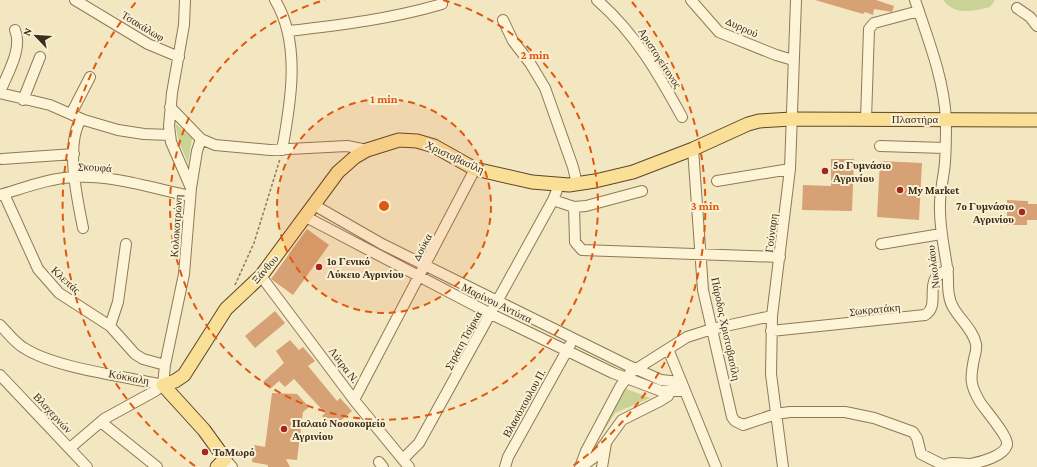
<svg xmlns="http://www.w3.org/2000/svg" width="1037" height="467" font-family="'Crimson Pro',serif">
<rect width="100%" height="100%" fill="#f3e7c2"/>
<path fill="#c9d395" d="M943 0H995L990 7C973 11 955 16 943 0Z
M175 123 192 138 188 163 179 142Z
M624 388 650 398 615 413 591 451Z"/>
<path fill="#d6a174" d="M815 0H876L894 6 892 12 874 9 873 15 865 12 863 14Z
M831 159H854L852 211 802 210 803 185 831 186Z
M880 161 922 163 919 220 877 217Z
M1007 200 1028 201V204H1037V220H1027V225H1007Z
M307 229 329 245 293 295 271 279Z
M275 311 285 323 255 348 245 336Z
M290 340 299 350 303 347 315 361 308 366 337 401 340 398 352 411 332 428 322 416 325 413 294 379 285 387 279 381 270 389 263 382 284 363 276 351Z
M272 393 297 394 309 407 303 412 297 460 286 459 290 467H268V465L252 462 254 445 265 447Z"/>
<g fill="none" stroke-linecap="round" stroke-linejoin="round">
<g stroke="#907857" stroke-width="12">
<path id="minor" d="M75 0 148 44 179 57
M275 0C301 43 291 102 282 150
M597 0C635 33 658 73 682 117
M691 0 719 32 776 55 793 60
M915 0C928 39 944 79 946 120 946 134 946 148 945 162 944 176 940 190 940 204 939 226 944 246 947 267 949 276 947 286 949 295 951 314 972 325 976 344 977 349 975 355 974 359 970 379 970 385 980 402 986 411 1009 437 1007 445 1004 456 981 462 971 464 962 464 949 460 942 467
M1017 8 1030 17 1037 26
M503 20 513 41 530 63 545 88 573 167 577 184
M289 31C341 25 391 19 442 4
M0 92C7 74 23 49 15 30
M0 93 50 105 84 120 118 130 144 134 170 135
M23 100 40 57
M170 107 201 139 215 145 270 150 347 146 367 150
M71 114 90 77
M81 119C65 145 77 198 83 228
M866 119 869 29 874 23 919 11
M880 146 945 148
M693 149 703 290 732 417 735 421 743 425 776 414 790 412H845L874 418 913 432 917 438 921 454 943 465
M2 159 74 154
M717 181 790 169
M191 188 197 151 201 139
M4 194 38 269 59 293 110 326 135 354 143 359 165 365
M0 195C24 188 49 178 75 177 113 175 152 188 190 196
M553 200 574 207 586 206 642 191
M314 205 382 244 627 365 661 380 680 382
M574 207 575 242 582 250 780 257
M306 217 491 314 613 373 661 391H684
M881 244 941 234
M261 276 354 400 409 467
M0 325C8 333 15 343 24 348 57 369 125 376 163 385
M110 326 118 302 126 244
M771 331 925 315C938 308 929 290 935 279 937 275 943 272 948 269
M668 349 716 467
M0 375 87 467
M163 385 165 365 184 274 191 188 171 142 169 126 172 93 184 25 185 0
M354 400 475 169
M101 422 157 467
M70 448 104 419 155 391 163 385
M225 459 232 467
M403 459 419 443 553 200 559 185
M379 462 383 467
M505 467 508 457 570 345
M580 467 586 451 620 387 630 373 687 337 712 329 772 316
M581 467 596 456 622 420 660 401 668 396 671 388
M602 467 606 443
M783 467 771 374 772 316 790 169 796 0"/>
</g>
<g stroke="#5d452b" stroke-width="15">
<path id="major" d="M163 385 175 381 184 375 226 309 261 276 338 172 355 157 367 150 399 140 417 141 434 146 475 169 532 182 569 185 595 181 633 172 693 149 748 124 759 121 792 119 1037 120
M163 385 204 430 225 459 217 467"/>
</g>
<path stroke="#907857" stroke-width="1.5" stroke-dasharray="3 2" stroke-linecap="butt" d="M235 285 254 243 280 159"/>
<use href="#minor" stroke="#fdf3d7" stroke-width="10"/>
<use href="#major" stroke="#fadf96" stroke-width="13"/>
</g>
<circle cx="384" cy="206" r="107" fill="#e0570d" fill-opacity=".12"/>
<g fill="none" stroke="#e0570d" stroke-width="2" stroke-dasharray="7 5">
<circle cx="384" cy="206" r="107"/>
<path d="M443 0A214 214 0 1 1 325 0"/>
<path d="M195 466A321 321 0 0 1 136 2M632 2A321 321 0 0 1 573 466"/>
</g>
<g fill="#a7241f" stroke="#faf0d3" stroke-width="1.5">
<circle cx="825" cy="171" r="4"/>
<circle cx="900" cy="190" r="4"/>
<circle cx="1022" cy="212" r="4"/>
<circle cx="319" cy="267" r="4"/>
<circle cx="284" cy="429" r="4"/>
<circle cx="205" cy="452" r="4"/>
</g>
<g text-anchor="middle" stroke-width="4" stroke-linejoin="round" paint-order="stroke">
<g font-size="11" fill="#3e2e1d" stroke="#faf0d3">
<text transform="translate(143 26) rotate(31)" y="4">Τσακάλωφ</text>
<text transform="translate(742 27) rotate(25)" y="4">Δυρρού</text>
<text transform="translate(660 58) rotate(57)" y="4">Αριστογείτονος</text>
<text x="915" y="123">Πλαστήρα</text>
<text transform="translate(455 157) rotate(25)" y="4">Χριστοβασίλη</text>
<text transform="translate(95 167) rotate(4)" y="4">Σκουφά</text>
<text transform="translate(176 226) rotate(-86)" y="4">Κολοκοτρώνη</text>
<text transform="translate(771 233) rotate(-83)" y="4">Γούναρη</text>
<text transform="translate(422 247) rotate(-62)" y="4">Δούκα</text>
<text transform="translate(933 267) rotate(-97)" y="4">Νικολάου</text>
<text transform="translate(265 269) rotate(-49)" y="4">Ξάνθου</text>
<text transform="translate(66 280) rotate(42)" y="4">Κλεπάς</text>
<text transform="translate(497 303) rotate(26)" y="4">Μαρίνου Αντύπα</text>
<text transform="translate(875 309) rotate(-5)" y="4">Σωκρατάκη</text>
<text transform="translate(726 329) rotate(78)" y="4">Πάροδος Χριστοβασίλη</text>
<text transform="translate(463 340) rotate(-61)" y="4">Στράτη Τσίρκα</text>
<text transform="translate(344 365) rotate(53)" y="4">Λύτρα Ν.</text>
<text transform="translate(129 377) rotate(11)" y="4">Κόκκαλη</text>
<text transform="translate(524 403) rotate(-61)" y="4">Βλασόπουλου Π.</text>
<text transform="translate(53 413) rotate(47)" y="4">Βλαχερνών</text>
</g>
<g font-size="11" font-weight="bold" fill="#3e2e1d" stroke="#faf0d3" text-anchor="start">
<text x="833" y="169">5ο Γυμνάσιο<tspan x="833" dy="13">Αγρινίου</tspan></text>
<text x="908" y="194">My Market</text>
<text x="1014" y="210" text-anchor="end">7ο Γυμνάσιο<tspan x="1014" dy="13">Αγρινίου</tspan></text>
<text x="327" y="265">1ο Γενικό<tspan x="327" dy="13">Λύκειο Αγρινίου</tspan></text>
<text x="292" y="427">Παλαιό Νοσοκομείο<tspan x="292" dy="13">Αγρινίου</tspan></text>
<text x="213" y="456">ΤοΜωρό</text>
</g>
</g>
<circle cx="384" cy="206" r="6" fill="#e0570d" stroke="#faf0d3" stroke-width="2"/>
<g font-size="12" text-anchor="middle" font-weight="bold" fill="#e0570d" stroke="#faf0d3" stroke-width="4" stroke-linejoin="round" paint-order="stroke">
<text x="535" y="59">2 min</text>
<text x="384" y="103">1 min</text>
<text x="705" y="210">3 min</text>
</g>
<g transform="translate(36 36) rotate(295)" stroke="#faf0d3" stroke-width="3" paint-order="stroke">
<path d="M0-3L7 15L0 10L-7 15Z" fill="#3e2e1d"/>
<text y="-6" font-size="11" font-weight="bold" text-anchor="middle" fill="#3e2e1d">N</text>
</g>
</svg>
